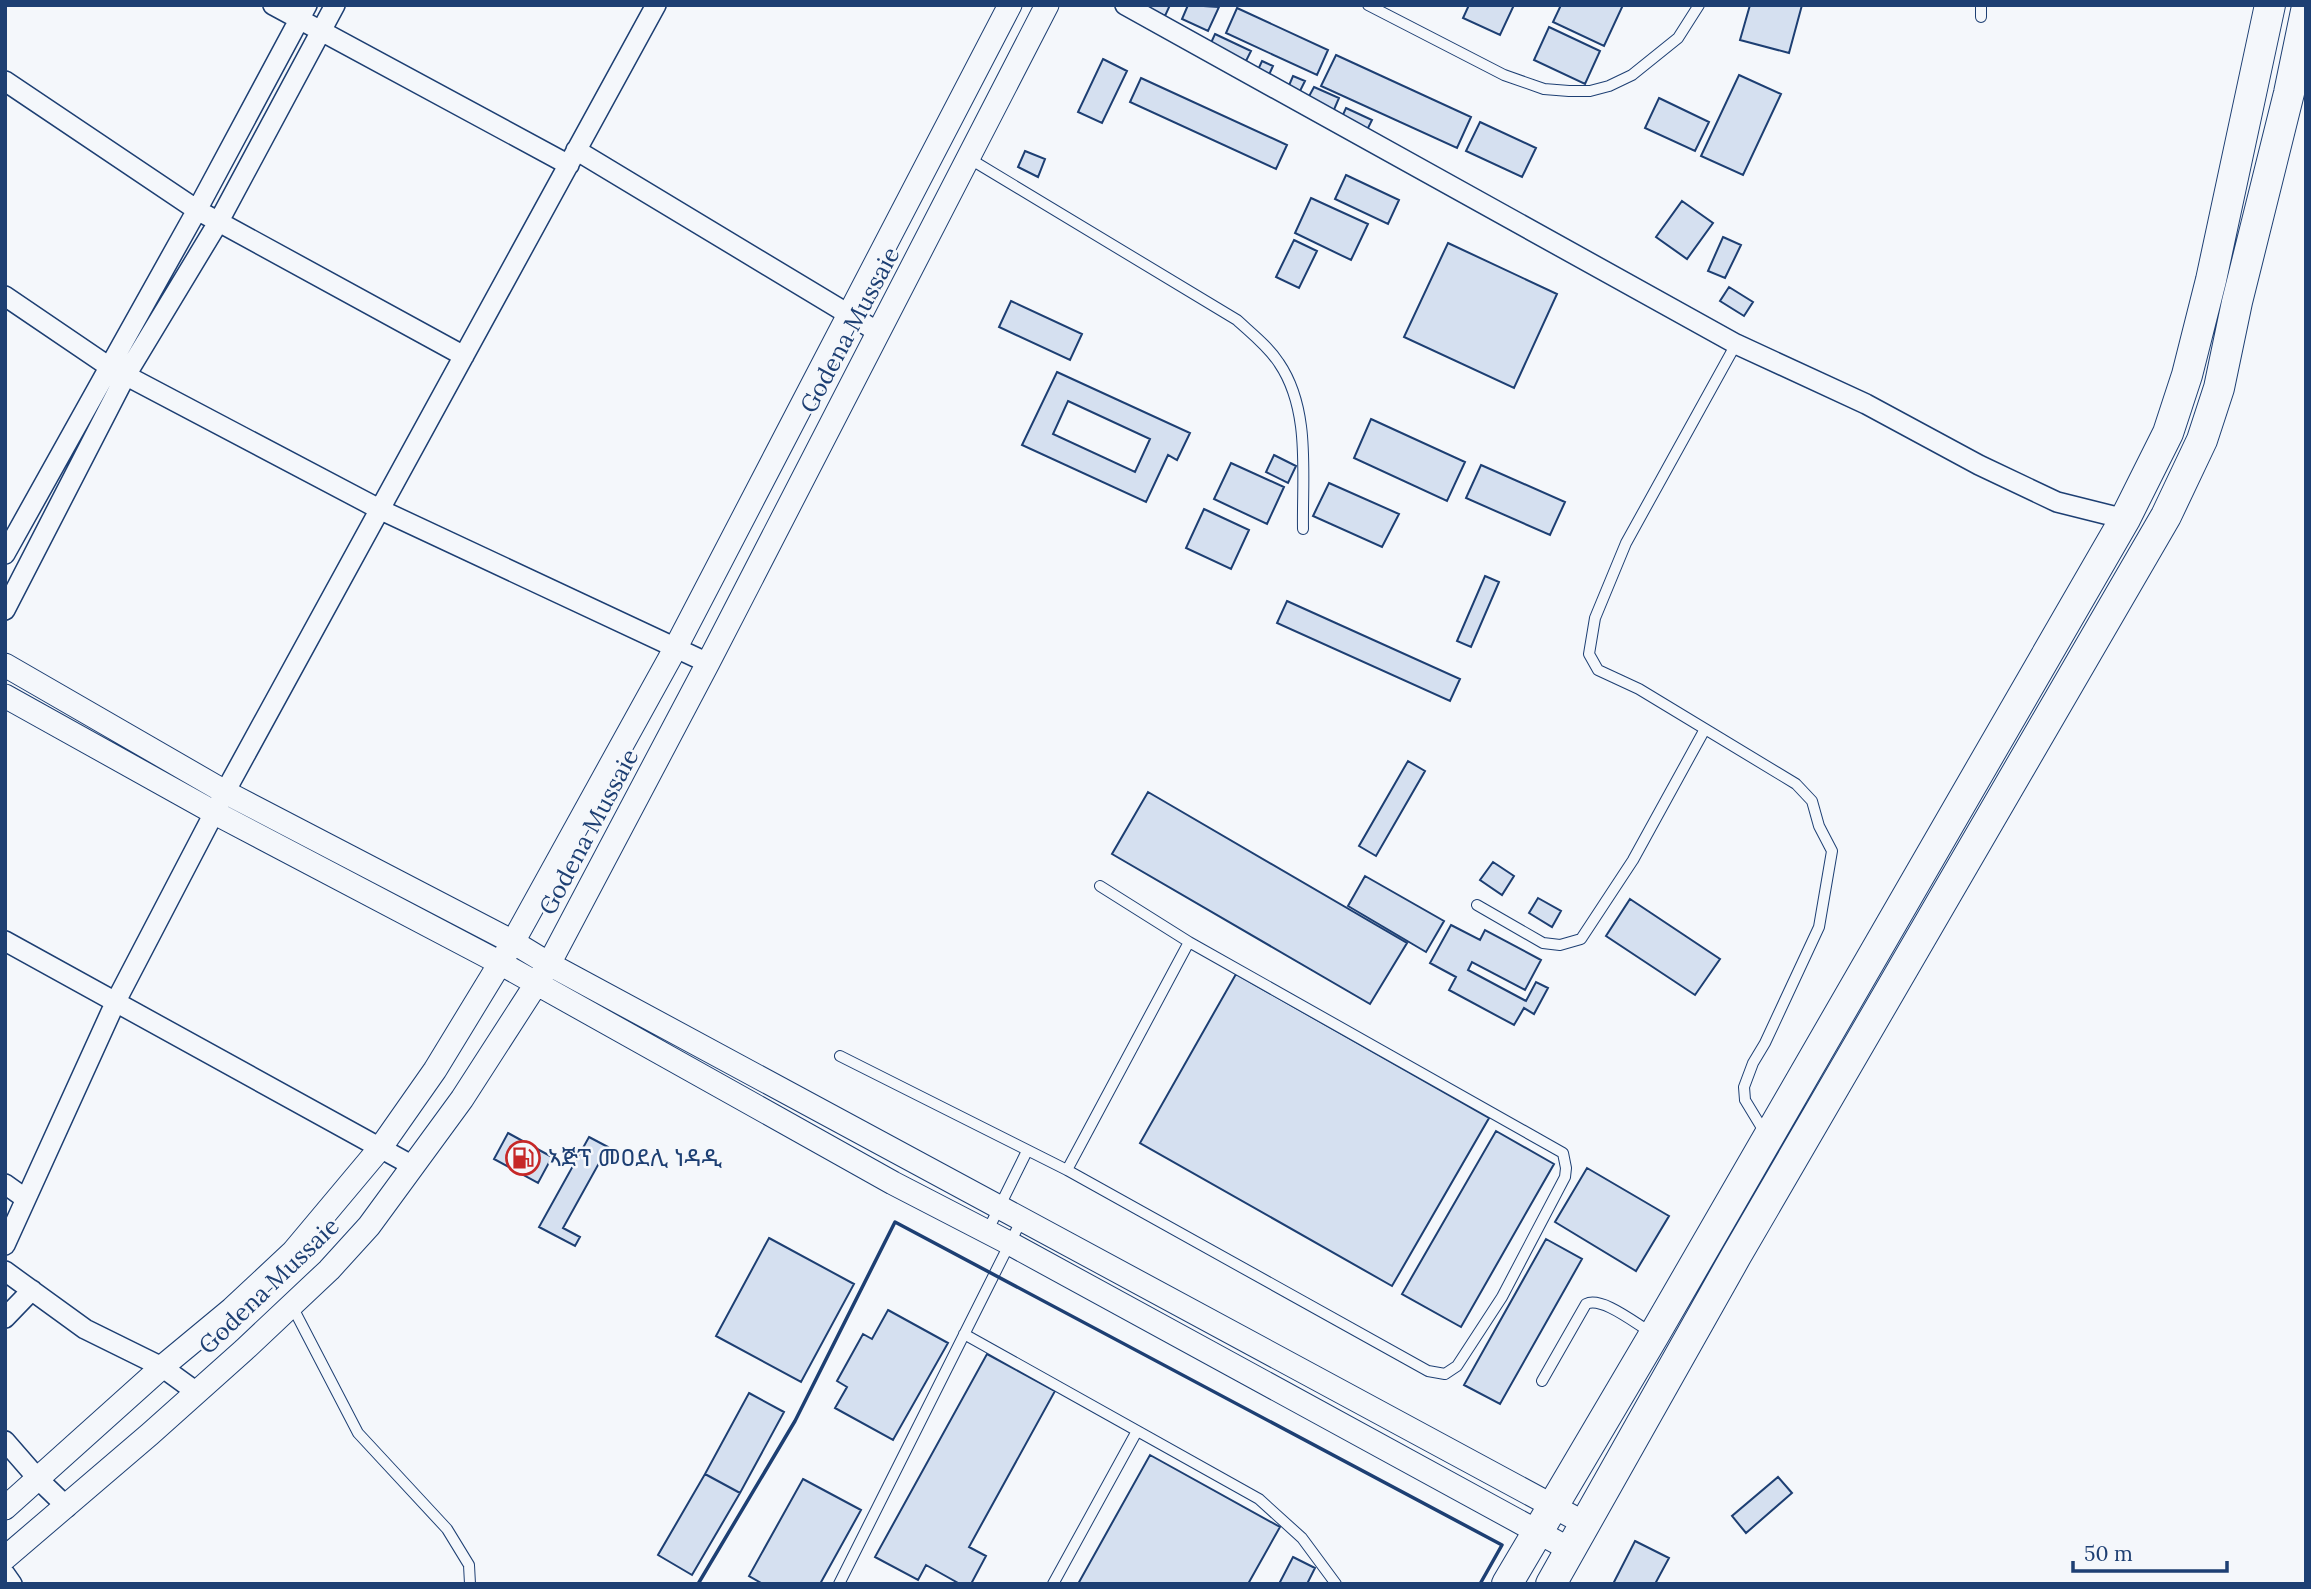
<svg xmlns="http://www.w3.org/2000/svg" width="2311" height="1589" font-family="Lora,'Noto Sans Ethiopic',serif">
<rect width="100%" height="100%" fill="#f4f7fb"/>
<path fill="#d5e0f0" stroke="#1d3f73" stroke-width="2" fill-rule="evenodd" d="M1142 5H1170L1165 16Z
M1188 5 1219 7 1208 31 1182 19Z
M1469 5H1514L1500 35 1463 18Z
M1561 5H1623L1604 46 1553 22Z
M1750 5H1802L1789 53 1740 40Z
M1237 8 1328 50 1317 75 1226 33Z
M1549 27 1600 51 1585 84 1534 60Z
M1215 34 1251 51 1246 61 1210 45Z
M1336 55 1471 117 1457 148 1321 86Z
M1103 59 1127 71 1102 123 1078 112Z
M1262 61 1273 66 1267 79 1256 74Z
M1739 75 1781 94 1743 175 1701 156Z
M1293 76 1305 81 1298 95 1287 90Z
M1141 78 1287 145 1276 169 1130 102Z
M1314 87 1339 98 1333 112 1307 100Z
M1659 98 1709 122 1695 151 1645 128Z
M1346 108 1372 120 1367 130 1341 119Z
M1480 122 1536 148 1522 177 1466 151Z
M1025 151 1045 159 1038 177 1018 167Z
M1346 175 1399 200 1388 224 1335 199Z
M1311 198 1368 224 1351 260 1295 233Z
M1682 201 1713 223 1687 259 1656 237Z
M1723 237 1741 245 1725 278 1708 271Z
M1294 240 1317 251 1299 288 1276 277Z
M1448 243 1557 294 1514 388 1404 337Z
M1729 287 1753 302 1744 316 1720 301Z
M1011 301 1082 334 1070 360 999 327Z
M1057 372 1190 433 1177 460 1168 455 1146 502 1022 445ZM1068 401 1150 439 1135 472 1053 434Z
M1371 419 1465 462 1447 501 1354 458Z
M1274 455 1296 466 1288 483 1266 472Z
M1231 463 1284 487 1267 524 1214 499Z
M1481 465 1565 502 1550 535 1466 498Z
M1329 483 1399 514 1382 547 1313 516Z
M1204 509 1249 530 1231 569 1186 548Z
M1485 576 1499 582 1471 647 1457 641Z
M1287 601 1460 679 1450 701 1277 623Z
M1408 761 1425 771 1376 856 1359 846Z
M1148 792 1407 943 1370 1004 1112 854Z
M1493 862 1514 876 1502 895 1480 880Z
M1365 876 1444 921 1426 952 1348 906Z
M1538 898 1561 911 1552 927 1529 913Z
M1630 899 1720 959 1695 995 1606 936Z
M1451 925 1480 940 1485 930 1541 960 1525 990 1472 962 1468 970 1526 1001 1536 982 1548 988 1534 1014 1524 1008 1514 1025 1449 990 1456 977 1430 963Z
M1236 974 1489 1118 1392 1286 1140 1143Z
M1496 1131 1554 1164 1461 1327 1402 1294Z
M508 1133 552 1157 538 1183 494 1159Z
M589 1137 608 1147 563 1228 580 1237 575 1246 539 1227Z
M1587 1168 1669 1216 1636 1271 1555 1222Z
M769 1238 854 1284 801 1382 716 1336Z
M1546 1239 1582 1259 1500 1404 1464 1385Z
M888 1310 948 1343 893 1440 835 1408 847 1387 837 1381 863 1334 872 1339Z
M987 1354 1055 1391 969 1547 986 1556 971 1584H960L926 1565 918 1580 875 1557Z
M749 1393 784 1412 740 1493 705 1474Z
M1150 1455 1280 1527 1248 1584H1078Z
M705 1474 740 1493 692 1575 658 1555Z
M1778 1477 1792 1493 1746 1533 1732 1516Z
M803 1479 861 1510 820 1584H763L749 1576Z
M1635 1541 1669 1558 1655 1584H1613Z
M1293 1557 1315 1568 1307 1584H1279Z"/>
<g fill="none" stroke-linecap="round" stroke-linejoin="round">
<g stroke="#1d3f73" stroke-width="12">
<path id="service" d="M1368 5 1504 75 1544 89 1569 91H1590L1609 86 1632 75 1678 38 1699 5
M1981 5V17
M970 159 1237 320C1251 333 1268 346 1279 363 1311 410 1302 475 1303 529
M1736 344 1626 543 1595 618 1589 654 1598 670 1639 689 1796 784 1812 801 1819 826 1832 851 1819 927 1765 1043 1753 1063 1744 1087 1745 1100 1765 1133
M1477 905 1543 943 1560 945 1581 939 1633 860 1705 729
M840 1056 1067 1170 1428 1371 1445 1374 1457 1366 1502 1297 1565 1177 1566 1168 1563 1153 1189 942 1100 886
M1067 1170 1189 942
M987 1232 1027 1151
M292 1306 358 1433 447 1529 469 1565 470 1584
M964 1334 1259 1499 1302 1538 1336 1584
M1542 1381 1586 1304C1602 1296 1636 1324 1652 1333
M839 1584 1022 1219
M1053 1584 1137 1431"/>
</g>
<g stroke="#1d3f73" stroke-width="22">
<path id="minor" d="M273 5 569 165
M1125 5 1736 344 1866 404 1979 465 2057 502 2125 519
M5 81 197 210 464 356
M576 150 878 332
M5 296 108 366 381 510 708 663
M5 554 197 210 307 5
M5 610 126 375 219 221 335 5
M5 941 413 1166
M5 1184 26 1199
M5 1245 116 1001 225 792 656 5
M5 1271 85 1329 162 1367 195 1391
M5 1318 32 1290
M5 1441 39 1480 67 1507
M5 1574 12 1584"/>
</g>
<g stroke="#1d3f73" stroke-width="25">
<path id="tertiary" d="M5 665 225 792 513 942 549 964 1586 1524
M5 696 215 813 500 963 893 1183 1009 1243 1571 1550
M5 1508 162 1367 232 1309 293 1252 381 1147 435 1070 513 942 676 647 1010 5
M5 1558 150 1434 244 1350 329 1270 369 1226 462 1099 549 964 708 663 1047 5"/>
</g>
<g stroke="#1d3f73" stroke-width="32">
<path id="primary" d="M1507 1584 1654 1335 2125 519 2168 433 2187 375 2211 280 2270 5
M1551 1584 1736 1256 2166 516 2202 440 2219 388 2237 302 2289 93 2306 11"/>
</g>
<use href="#service" stroke="#f4f7fb" stroke-width="10"/>
<use href="#minor" stroke="#f4f7fb" stroke-width="19"/>
<use href="#tertiary" stroke="#f4f7fb" stroke-width="23"/>
<use href="#primary" stroke="#f4f7fb" stroke-width="30"/>
<path stroke="#1d3f73" stroke-width="3.5" d="M698 1584 795 1421 895 1222 1502 1545 1480 1584"/>
</g>
<defs>
<g id="fuel-ring" transform="scale(1.75)"><circle r="9.5" fill="#f4f7fb" stroke="#c62828" stroke-width="1.5"/><path d="M-5.5-6h7V0h2V4h1.3V-2.5L3-4.5l.8-.8L6-3V5H2.5V1h-1V6h-7ZM-4.2-4.7v3.2H.2V-4.7Z" fill="#c62828"/></g>
</defs>
<g fill-rule="evenodd">
<use href="#fuel-ring" x="523" y="1158"/>
</g>
<g text-anchor="middle" stroke-width="5" stroke-linejoin="round" paint-order="stroke">
<g font-size="24" fill="#1d3f73" stroke="#f4f7fb">
<text transform="translate(850 330) rotate(-62)" y="8">Godena Mussaie</text>
<text transform="translate(589 832) rotate(-62)" y="8">Godena Mussaie</text>
<text transform="translate(269 1286) rotate(-44)" y="8">Godena Mussaie</text>
</g>
<g font-size="24" fill="#1d3f73" stroke="#f4f7fb" text-anchor="start">
<text x="548" y="1166">ኣጅፕ መዐደሊ ነዳዲ</text>
</g>
</g>
<rect width="2311" height="1589" fill="none" stroke="#1d3f73" stroke-width="14"/>
<path d="M2073 1561v10h154v-10" fill="none" stroke="#1d3f73" stroke-width="3.5"/>
<text x="2084" y="1561" font-size="21" fill="#1d3f73" stroke="#f4f7fb" stroke-width="5" paint-order="stroke">50 m</text>
</svg>
